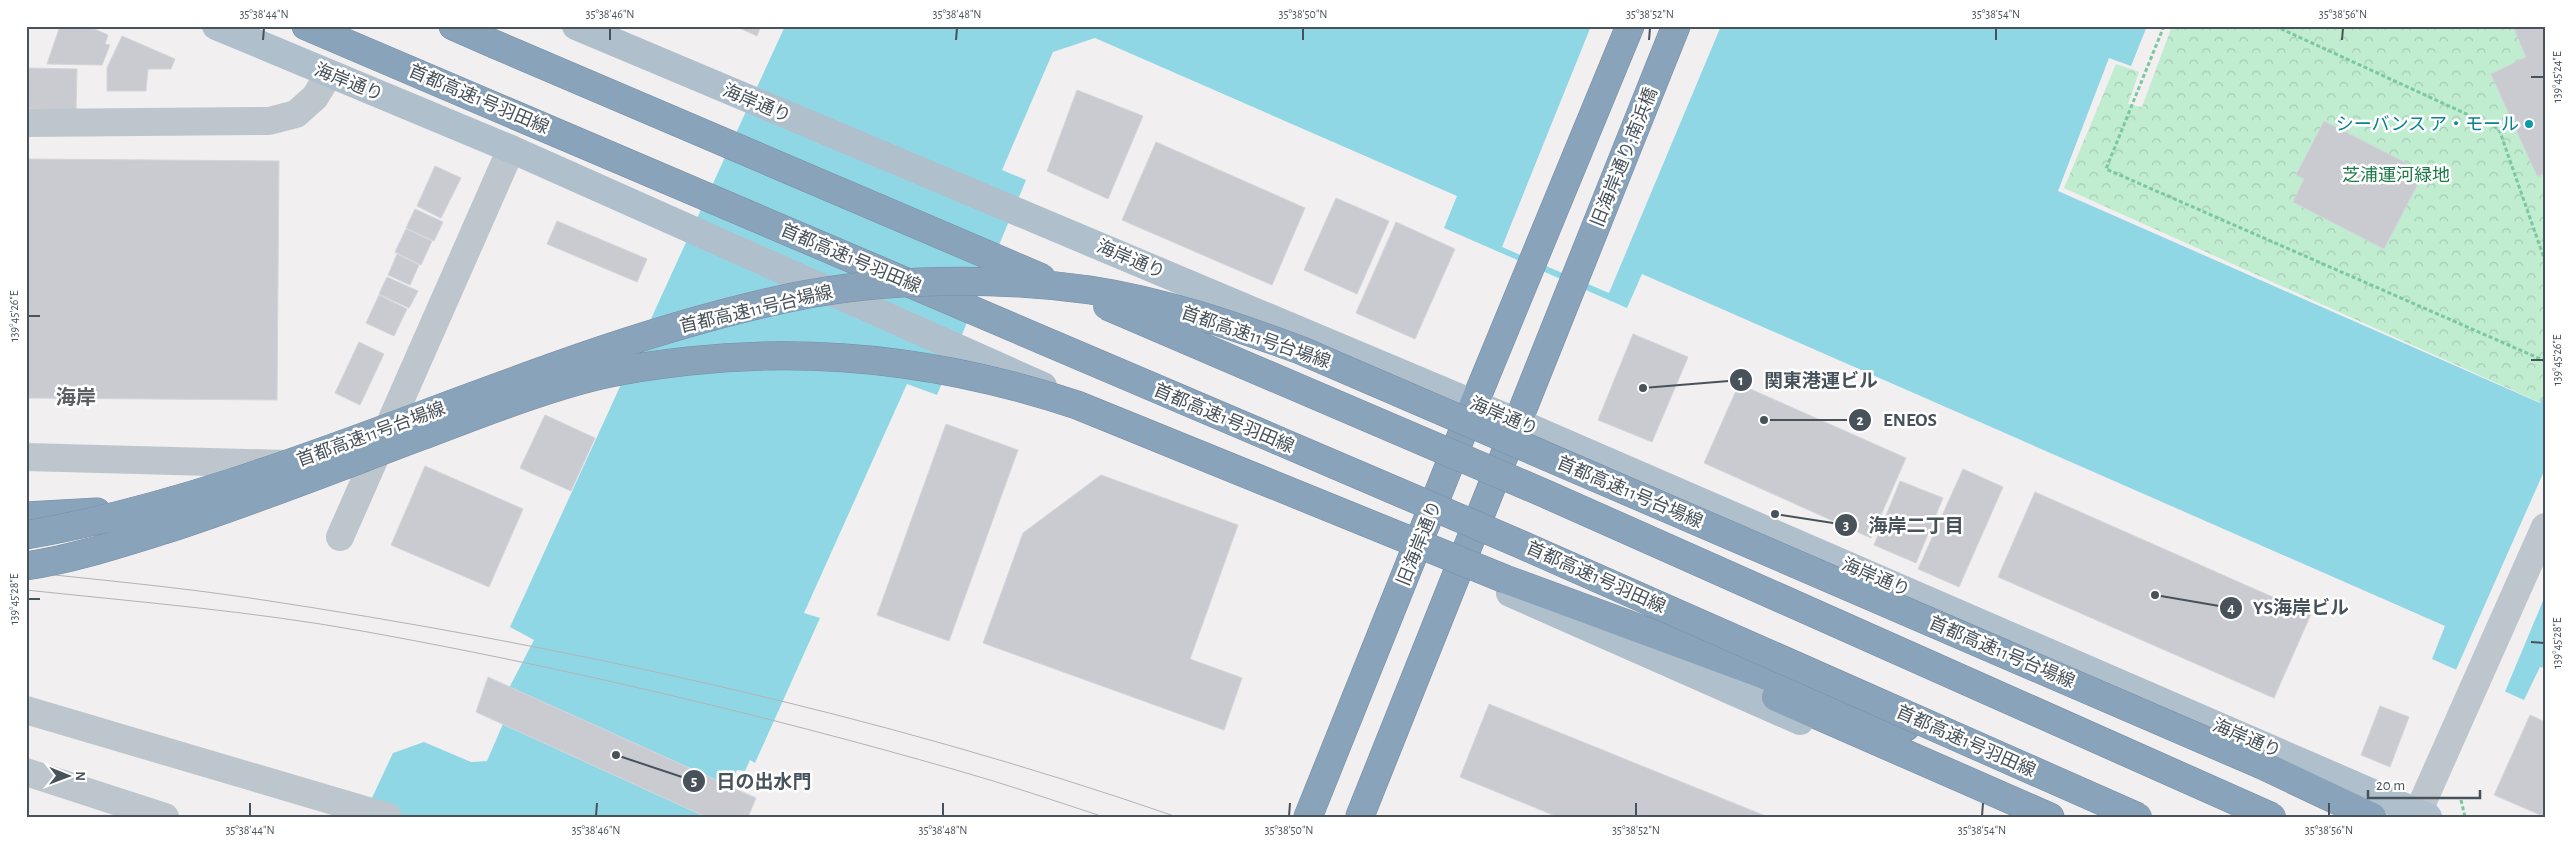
<svg xmlns="http://www.w3.org/2000/svg" width="2571" height="843" font-family="'Alegreya Sans','Noto Sans JP',sans-serif">
<defs>
<pattern id="park-crowns" width="20" height="18" patternUnits="userSpaceOnUse" patternTransform="scale(1.25)"><rect width="20" height="18" fill="#c0ecd0"/><path d="M2 6a3 3 0 1 1 6 0M12 15a3 3 0 1 1 6 0" fill="none" stroke="#a6ccb5"/></pattern>
</defs>
<rect width="100%" height="100%" fill="#f1efef"/>
<path fill="url(#park-crowns)" d="M2172 26H2545V392L2541 403 2064 188 2116 64 2139 72 2128 104 2142 107Z"/>
<path fill="#90d7e6" d="M785 26H2147L2131 66 2109 58 2058 191 2540 403 2545 393V668L2540 667 2524 700 2432 659 2445 626 1642 274 1627 308 1444 228 1457 196 1095 38 1053 52 1002 170 1026 180 937 395 907 384 804 613 820 618 755 763 750 760 745 771 737 770 715 817H363L393 753 424 742 471 762 487 761 515 696 507 692 534 640 510 627Z"/>
<path fill="#f1efef" d="M1591 26H1721L1609 293 1502 247Z
M2545 469V596L2504 694 2455 672Z"/>
<path fill="#c9cbd1" stroke="#d3d5da" d="M60 26H88L108 35 105 44 110 45 102 65 47 64Z
M735 26H761L757 36Z
M2513 26H2545V174L2537 176 2491 74 2526 57Z
M122 36 175 59 171 69H148L146 91H107V68Z
M26 68 77 69 76 110 26 109Z
M1077 90 1143 116 1108 199 1047 171Z
M2324 121 2424 172 2384 249 2293 202 2304 179 2296 175Z
M1156 142 1305 208 1272 285 1122 220Z
M26 159 279 161 277 400 26 398Z
M435 166 461 178 441 218 417 206Z
M1336 198 1389 221 1357 294 1304 270Z
M415 209 443 222 434 241 406 228Z
M557 221 647 259 637 282 547 244Z
M1396 222 1455 249 1415 339 1356 313Z
M406 229 432 241 421 265 395 252Z
M397 254 419 265 410 285 388 275Z
M387 277 418 291 409 308 379 294Z
M379 295 407 309 394 336 366 323Z
M1633 334 1688 357 1652 442 1598 420Z
M359 342 384 354 360 405 335 393Z
M1739 384 1906 458 1871 538 1704 463Z
M545 415 595 438 571 491 520 468Z
M946 424 1018 450 949 641 877 615Z
M425 466 523 509 489 587 391 545Z
M1963 469 2003 487 1959 587 1918 569Z
M1101 475 1238 525 1190 659 1242 678 1224 730 983 643 1023 533Z
M1900 481 1943 498 1916 563 1874 545Z
M2035 492 2311 614 2274 698 1998 577Z
M488 677 756 798 748 817H706L476 712Z
M1489 704 1768 817H1558L1460 777Z
M2380 706 2409 717 2390 767 2361 755Z
M2530 715 2545 722V817L2494 795Z"/>
<g fill="none" stroke-linecap="round" stroke-linejoin="round">
<g stroke="#758ea6" stroke-width="29">
<path id="highway" d="M306 26 1277 440
M453 26 494 44
M26 516 97 512
M1505 579 1906 727
M1776 697 2050 817
M2262 765 2372 817
M1360 816 1676 26
M1308 817 1474 404 1630 26"/>
</g>
<path stroke="#7ac89f" stroke-width="3" stroke-dasharray="4 2.5" stroke-linecap="butt" d="M2164 26 2106 169 2545 361
M2275 26 2499 129 2545 261
M2461 800 2465 817"/>
<path stroke="#bec6cd" stroke-width="28" d="M26 123 269 121 296 114 315 97 329 74
M26 457 287 464
M340 537 511 149
M26 710 388 817
M26 772 165 817
M2416 817 2545 527"/>
<path stroke="#b0bfcc" stroke-width="28" d="M216 26 511 149 1043 386
M576 26 1517 422 2428 817
M1510 593 1800 721"/>
<use href="#highway" stroke="#89a3ba" stroke-width="28"/>
<path stroke="#b1b4b8" stroke-width="1" d="M26 572C101 580 176 587 250 598 564 645 877 713 1177 817
M26 590C138 602 251 611 362 631 562 667 761 714 956 770 1006 784 1055 801 1104 817"/>
<g stroke="#758ea6" stroke-width="29" stroke-linecap="butt">
<path id="highway-bridge" d="M494 44 1042 278
M1107 306 1546 494 2272 817
M1277 440 1520 544 2138 817
M26 535C292 489 530 352 793 297 886 278 996 277 1090 290 1162 301 1232 325 1300 350L2262 765
M26 566C73 559 119 544 164 530 251 502 336 468 421 436 474 416 527 395 581 380 616 370 653 365 689 361 822 346 951 363 1077 405L1505 579"/>
</g>
<use href="#highway-bridge" stroke="#89a3ba" stroke-width="28"/>
</g>
<path fill="none" stroke="#48525b" stroke-width="2" d="M263 40 264 28M610 40V28M956 40 957 28M1303 40V28M1649 40 1650 28M1996 40V28M2342 40 2343 28M2531 77H2544M28 316H40M2531 360H2544M28 599H40M2531 642 2544 643M250 816V803M596 816 597 803M943 816V803M1289 816 1290 803M1636 816V803M1982 816 1983 803M2329 816V803"/>
<circle fill="#0f9aa8" stroke="#fff" stroke-width="2" cx="2529" cy="124" r="5"/>
<g text-anchor="middle" stroke-width="5" stroke-linejoin="round" paint-order="stroke">
<g font-size="18" fill="#48525b" stroke="#fff">
<text transform="translate(349 82) rotate(22)" y="6">海岸通り</text>
<text transform="translate(479 99) rotate(23)" y="6">首都高速1号羽田線</text>
<text transform="translate(757 103) rotate(23)" y="6">海岸通り</text>
<text transform="translate(1624 157) rotate(-68)" y="6">旧海岸通り;南浜橋</text>
<text transform="translate(851 258) rotate(23)" y="6">首都高速1号羽田線</text>
<text transform="translate(1131 259) rotate(23)" y="6">海岸通り</text>
<text transform="translate(756 309) rotate(-13)" y="6">首都高速11号台場線</text>
<text transform="translate(1256 337) rotate(19)" y="6">首都高速11号台場線</text>
<text transform="translate(1504 416) rotate(23)" y="6">海岸通り</text>
<text transform="translate(1224 418) rotate(23)" y="6">首都高速1号羽田線</text>
<text transform="translate(371 434) rotate(-20)" y="6">首都高速11号台場線</text>
<text transform="translate(1630 492) rotate(23)" y="6">首都高速11号台場線</text>
<text transform="translate(1419 543) rotate(-68)" y="6">旧海岸通り</text>
<text transform="translate(1596 577) rotate(24)" y="6">首都高速1号羽田線</text>
<text transform="translate(1876 577) rotate(23)" y="6">海岸通り</text>
<text transform="translate(2002 652) rotate(23)" y="6">首都高速11号台場線</text>
<text transform="translate(2247 738) rotate(23)" y="6">海岸通り</text>
<text transform="translate(1966 741) rotate(24)" y="6">首都高速1号羽田線</text>
</g>
<g font-size="18" fill="#0d838f" stroke="#fff" text-anchor="end">
<text x="2519" y="130">シーバンス ア・モール</text>
</g>
<g font-size="18" fill="#1d7848" stroke="#fff">
<text x="2396" y="181">芝浦運河緑地</text>
</g>
<g font-size="20" font-weight="bold" fill="#5c5f63" stroke="#fff">
<text x="76" y="404">海岸</text>
</g>
</g>
<path fill="none" stroke="#48525b" stroke-width="2" d="M1643 388L1741 380M1764 420L1860 420M1775 514L1846 525M2155 595L2231 608M616 755L694 781"/>
<g fill="#48525b" stroke="#fff" stroke-width="2">
<circle cx="1643" cy="388" r="5"/>
<circle cx="1764" cy="420" r="5"/>
<circle cx="1775" cy="514" r="5"/>
<circle cx="2155" cy="595" r="5"/>
<circle cx="616" cy="755" r="5"/>
<circle cx="1741" cy="380" r="12"/>
<circle cx="1860" cy="420" r="12"/>
<circle cx="1846" cy="525" r="12"/>
<circle cx="2231" cy="608" r="12"/>
<circle cx="694" cy="781" r="12"/>
</g>
<g font-size="15" text-anchor="middle" font-weight="bold" fill="#fff">
<text x="1741" y="385">1</text>
<text x="1860" y="425">2</text>
<text x="1846" y="530">3</text>
<text x="2231" y="613">4</text>
<text x="694" y="786">5</text>
</g>
<g font-size="19" text-anchor="middle" font-weight="bold" fill="#48525b" stroke="#fff" stroke-width="5" stroke-linejoin="round" paint-order="stroke">
<text x="1821" y="387">関東港運ビル</text>
<text x="1910" y="426">ENEOS</text>
<text x="1916" y="532">海岸二丁目</text>
<text x="2301" y="614">YS海岸ビル</text>
<text x="764" y="788">日の出水門</text>
</g>
<rect width="2571" height="843" fill="none" stroke="#ffffff" stroke-width="55"/>
<g transform="translate(68 776) rotate(91)" stroke="#ffffff" stroke-width="4" paint-order="stroke">
<path d="M0-4L9 19L0 12L-9 19Z" fill="#48525b"/>
<text y="-8" font-size="14" font-weight="bold" text-anchor="middle" fill="#48525b">N</text>
</g>
<path d="M2368 790v8h112v-8" fill="none" stroke="#48525b" stroke-width="2.5"/>
<text x="2376" y="790" font-size="15" fill="#48525b" stroke="#ffffff" stroke-width="4" paint-order="stroke">20 m</text>
<rect x="28" y="28" width="2516" height="788" fill="none" stroke="#48525b" stroke-width="2"/>
<g font-size="12" text-anchor="middle" fill="#48525b">
<text x="264" y="18">35°38'44"N</text>
<text x="610" y="18">35°38'46"N</text>
<text x="957" y="18">35°38'48"N</text>
<text x="1303" y="18">35°38'50"N</text>
<text x="1650" y="18">35°38'52"N</text>
<text x="1996" y="18">35°38'54"N</text>
<text x="2343" y="18">35°38'56"N</text>
<text transform="translate(2557 77) rotate(-90)" y="4">139°45'24"E</text>
<text transform="translate(14 316) rotate(-90)" y="4">139°45'26"E</text>
<text transform="translate(2557 360) rotate(-90)" y="4">139°45'26"E</text>
<text transform="translate(14 599) rotate(-90)" y="4">139°45'28"E</text>
<text transform="translate(2557 643) rotate(-90)" y="4">139°45'28"E</text>
<text x="250" y="834">35°38'44"N</text>
<text x="596" y="834">35°38'46"N</text>
<text x="943" y="834">35°38'48"N</text>
<text x="1289" y="834">35°38'50"N</text>
<text x="1636" y="834">35°38'52"N</text>
<text x="1982" y="834">35°38'54"N</text>
<text x="2329" y="834">35°38'56"N</text>
</g>
</svg>
